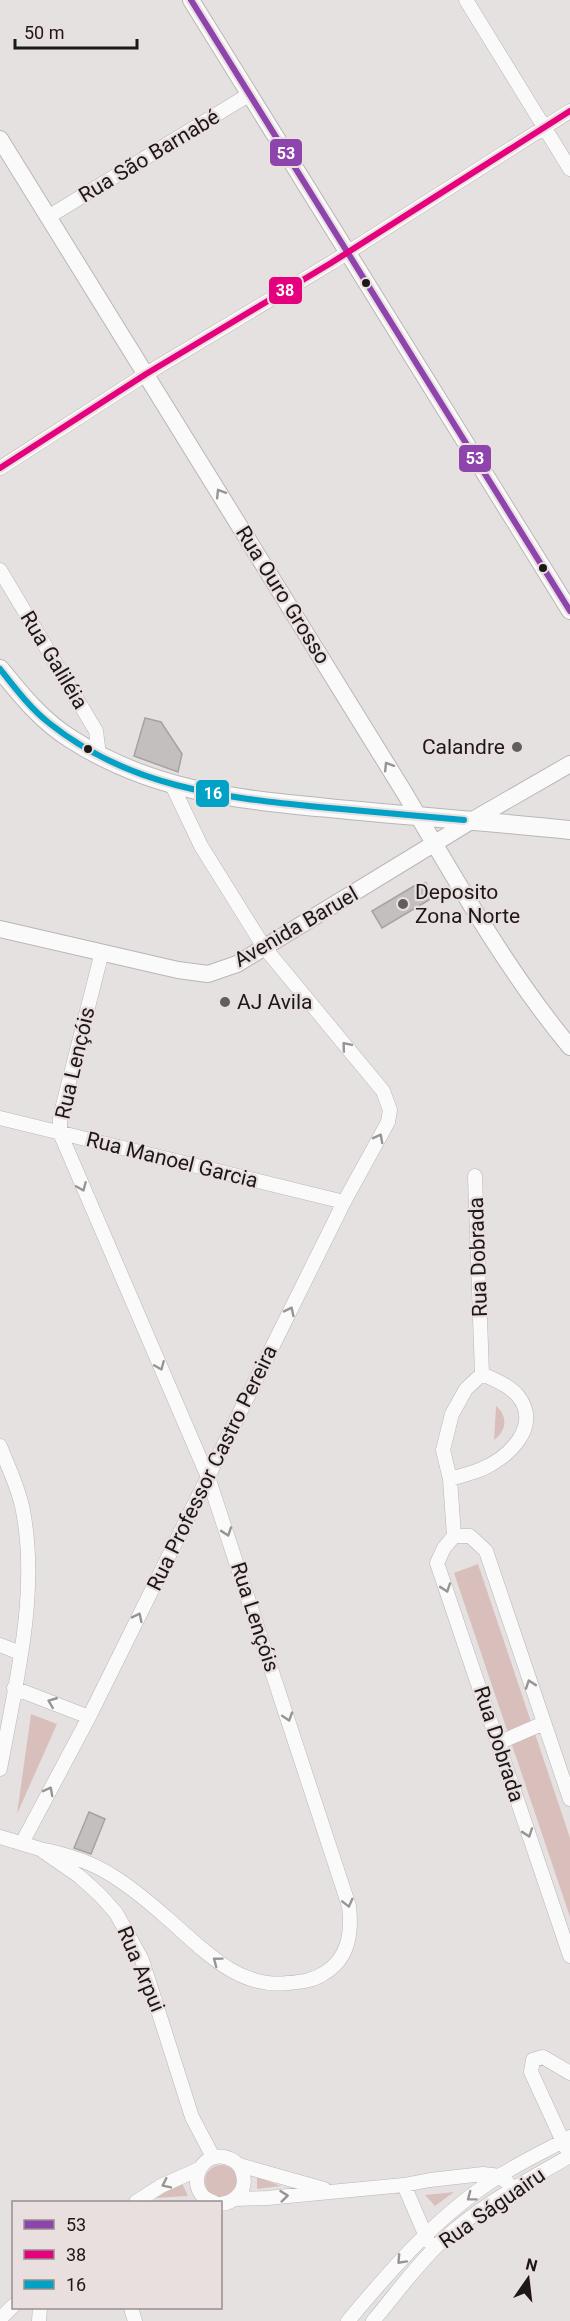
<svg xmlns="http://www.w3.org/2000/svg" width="570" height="2321" font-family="Roboto,sans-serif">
<rect width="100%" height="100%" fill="#e6e1e1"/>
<path fill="#d9bfbb" d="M496 1406C508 1416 507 1430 494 1440Z
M478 1564 570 1838V1917L454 1573Z
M31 1714 57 1724 17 1814Z
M205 2181a16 16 0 1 1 32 0a16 16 0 1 1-32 0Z
M257 2177 281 2186 257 2189Z
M182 2183 188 2196 155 2198Z
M454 2192 435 2206 425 2195Z"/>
<path fill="#c3bfbf" stroke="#a6a2a2" stroke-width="1.5" d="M145 718 161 722 182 754 178 772 134 756Z
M419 883H426L434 897 382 928 372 911Z
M89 1812 105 1819 91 1854 74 1848Z"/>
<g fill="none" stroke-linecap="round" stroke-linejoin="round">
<g stroke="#bab6b6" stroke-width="15">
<path id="minor" d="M466 0 570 169
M48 217 250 94
M0 468 146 374 331 263 570 111
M0 570 96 731 99 755
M0 1118 344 1202
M475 1176 482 1374
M0 1446C8 1467 19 1488 23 1511 39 1595 15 1686 0 1769
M450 1479C461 1476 472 1473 482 1469 509 1457 542 1426 518 1396 509 1385 495 1380 482 1374
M454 1536 450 1479 443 1450 452 1414 466 1389 482 1374
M0 1645 20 1653
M14 1688 89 1717
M498 1743 544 1723
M570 1799 486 1551 470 1536H454L444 1548 437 1563 570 1956
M0 1837 40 1849 79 1876 100 1895 116 1913 142 1960 192 2117 213 2157
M22 1843 89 1717 344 1202 388 1122 390 1110 383 1091 264 947 201 846 172 785
M40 1849C66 1854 90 1861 113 1876 132 1888 150 1903 167 1918 202 1948 237 1989 288 1983 300 1982 312 1981 323 1974 349 1959 352 1933 349 1906L208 1477 60 1133V1117L102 952
M566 2148 531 2072 533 2060 543 2057 570 2073
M239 2165 324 2189
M404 2185 428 2241
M235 2199 267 2198 404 2185 430 2180 483 2174 500 2176 513 2188
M136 2202 161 2186 199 2169
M213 2202C183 2192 199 2148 228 2158 236 2161 242 2167 243 2175 247 2190 235 2203 220 2204
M131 2308 135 2321
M0 2319 14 2305
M39 2321 40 2308
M348 2321C393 2267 440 2213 501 2175 523 2161 547 2150 570 2137
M373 2321C396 2294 417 2264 443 2240 480 2206 526 2181 570 2156"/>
</g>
<g stroke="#bab6b6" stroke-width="18">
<path id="tertiary" d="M191 0 570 611
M0 139 404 792C454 877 507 971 570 1047
M0 929 178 970 208 974 237 964 471 821 570 764"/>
</g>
<g stroke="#bab6b6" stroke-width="20">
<path id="secondary" d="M0 669C21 695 42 721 71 739 158 795 248 800 349 810 422 817 496 822 570 830"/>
</g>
<use href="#minor" stroke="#fbfafa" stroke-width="14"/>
<use href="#tertiary" stroke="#fbfafa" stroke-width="16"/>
<use href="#secondary" stroke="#fbfafa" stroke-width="18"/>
<g stroke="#e9dfde" stroke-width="10">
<path id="bus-1" d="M191 0 570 611"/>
</g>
<g stroke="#e9dfde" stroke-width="10">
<path id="bus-2" d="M0 468 146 374 331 263 570 111"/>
</g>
<g stroke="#e9dfde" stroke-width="10">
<path id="bus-3" d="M0 669C15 688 30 708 49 723 129 787 220 797 319 807 367 811 416 816 464 820"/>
</g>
<use href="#bus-1" stroke="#8e44ad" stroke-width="6"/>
<use href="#bus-2" stroke="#e5007d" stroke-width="6"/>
<use href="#bus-3" stroke="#01a2c5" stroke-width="6"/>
</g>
<defs><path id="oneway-chevron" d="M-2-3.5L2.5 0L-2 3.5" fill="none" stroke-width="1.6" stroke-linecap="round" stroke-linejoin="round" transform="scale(1.5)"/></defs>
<g stroke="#979494">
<use href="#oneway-chevron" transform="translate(220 493) rotate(-122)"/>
<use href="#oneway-chevron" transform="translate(388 766) rotate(-122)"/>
<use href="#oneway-chevron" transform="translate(346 1046) rotate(-130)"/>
<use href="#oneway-chevron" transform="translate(379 1138) rotate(-62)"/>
<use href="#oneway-chevron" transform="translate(82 1187) rotate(67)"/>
<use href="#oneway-chevron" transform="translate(290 1311) rotate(-64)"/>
<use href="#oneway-chevron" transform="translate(160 1366) rotate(67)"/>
<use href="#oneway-chevron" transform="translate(227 1532) rotate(71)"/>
<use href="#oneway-chevron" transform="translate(446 1588) rotate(71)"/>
<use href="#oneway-chevron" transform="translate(138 1617) rotate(-64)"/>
<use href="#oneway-chevron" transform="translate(530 1684) rotate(-109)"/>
<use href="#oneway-chevron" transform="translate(52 1702) rotate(-158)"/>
<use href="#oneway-chevron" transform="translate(288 1717) rotate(72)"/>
<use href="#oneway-chevron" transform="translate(49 1791) rotate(-62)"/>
<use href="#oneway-chevron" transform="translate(528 1833) rotate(71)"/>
<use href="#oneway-chevron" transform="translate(348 1903) rotate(76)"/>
<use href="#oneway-chevron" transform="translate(217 1961) rotate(-143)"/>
<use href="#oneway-chevron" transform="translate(166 2184) rotate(154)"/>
<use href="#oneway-chevron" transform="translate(284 2196) rotate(-6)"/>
<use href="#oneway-chevron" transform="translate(471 2197) rotate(143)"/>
<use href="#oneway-chevron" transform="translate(401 2260) rotate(133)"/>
</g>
<g fill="#1c1818" stroke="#e9dfde" stroke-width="2">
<circle cx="366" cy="283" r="5"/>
<circle cx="543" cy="568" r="5"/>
<circle cx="88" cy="749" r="5"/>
</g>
<g fill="#635e5e" stroke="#e9dfde" stroke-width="2">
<circle cx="517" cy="747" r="6"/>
<circle cx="403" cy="904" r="6"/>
<circle cx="225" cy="1002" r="6"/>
</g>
<g text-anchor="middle" stroke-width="4.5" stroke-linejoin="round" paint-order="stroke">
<g font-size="21" fill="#1c1818" stroke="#e9dfde">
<text transform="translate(149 156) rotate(-31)" y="7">Rua São Barnabé</text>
<text transform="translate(283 595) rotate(58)" y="7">Rua Ouro Grosso</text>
<text transform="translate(54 660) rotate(59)" y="7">Rua Galiléia</text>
<text transform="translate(296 927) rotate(-30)" y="7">Avenida Baruel</text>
<text transform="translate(75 1063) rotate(-77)" y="7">Rua Lençóis</text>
<text transform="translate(172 1160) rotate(14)" y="7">Rua Manoel Garcia</text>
<text transform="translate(478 1257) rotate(-92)" y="7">Rua Dobrada</text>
<text transform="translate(212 1468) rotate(-64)" y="7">Rua Professor Castro Pereira</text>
<text transform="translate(255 1617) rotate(72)" y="7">Rua Lençóis</text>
<text transform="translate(499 1744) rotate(72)" y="7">Rua Dobrada</text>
<text transform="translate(141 1969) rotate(67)" y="7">Rua Arpui</text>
<text transform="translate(492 2208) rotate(-35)" y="7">Rua Ságuairu</text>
</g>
<g font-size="21" fill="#1c1818" stroke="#e9dfde" text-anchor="start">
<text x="505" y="754" text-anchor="end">Calandre</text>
<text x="415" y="899">Deposito<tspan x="415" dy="24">Zona Norte</tspan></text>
<text x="237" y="1009">AJ Avila</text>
</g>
</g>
<g stroke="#e9dfde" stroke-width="2">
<rect x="269" y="138" width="34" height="29" rx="6" fill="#8e44ad"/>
<rect x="268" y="276" width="35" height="29" rx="6" fill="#e5007d"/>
<rect x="458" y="444" width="34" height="29" rx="6" fill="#8e44ad"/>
<rect x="195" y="779" width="35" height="29" rx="6" fill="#01a2c5"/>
</g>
<g font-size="16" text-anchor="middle" font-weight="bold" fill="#fff">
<text x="286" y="159">53</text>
<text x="285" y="296">38</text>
<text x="475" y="464">53</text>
<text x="213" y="799">16</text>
</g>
<rect x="12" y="2201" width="210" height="108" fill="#e9dfde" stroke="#978f8f" stroke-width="1.5"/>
<rect x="24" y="2220" width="30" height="9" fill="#8e44ad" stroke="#978f8f" stroke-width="1.5"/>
<text x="66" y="2231" font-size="18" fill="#1c1818">53</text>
<rect x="24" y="2250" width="30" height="9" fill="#e5007d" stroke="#978f8f" stroke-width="1.5"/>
<text x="66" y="2261" font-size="18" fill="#1c1818">38</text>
<rect x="24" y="2280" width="30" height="9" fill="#01a2c5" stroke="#978f8f" stroke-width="1.5"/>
<text x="66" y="2291" font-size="18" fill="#1c1818">16</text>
<g transform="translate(528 2279) rotate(14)" stroke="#e9dfde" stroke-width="4.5" paint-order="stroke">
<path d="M0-4.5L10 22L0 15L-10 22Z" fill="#1c1818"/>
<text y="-9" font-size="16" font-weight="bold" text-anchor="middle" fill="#1c1818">N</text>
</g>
<path d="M15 39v9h122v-9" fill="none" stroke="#1c1818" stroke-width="3"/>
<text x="24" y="39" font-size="18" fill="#1c1818" stroke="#e9dfde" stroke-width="4.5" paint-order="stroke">50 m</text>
</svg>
